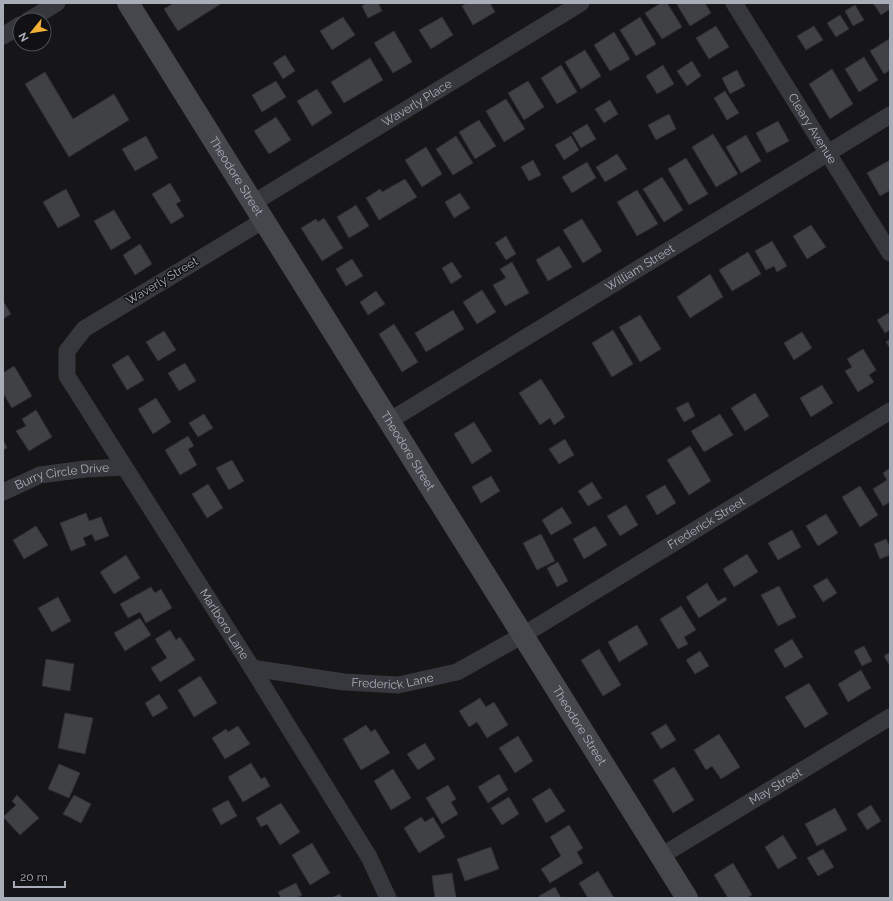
<svg xmlns="http://www.w3.org/2000/svg" width="893" height="901" font-family="Raleway,sans-serif">
<rect width="100%" height="100%" fill="#161618"/>
<path fill="#404145" stroke="#303034" d="M174 3H222L178 31 164 9Z
M367 3H378L382 11 368 18 362 6Z
M467 3H490L495 12 473 25 462 6Z
M661 3H667L682 27 662 39 645 13Z
M676 3H705L711 13 690 26Z
M873 3H890V9L881 15Z
M855 5 864 20 853 26 845 11Z
M840 15 849 29 836 37 827 23Z
M343 17 355 35 332 50 320 31Z
M442 17 453 35 431 49 419 30Z
M640 17 656 44 636 56 620 30Z
M716 26 729 47 709 59 696 38Z
M814 26 823 40 806 50 797 36Z
M394 31 412 62 393 73 374 43Z
M614 32 630 59 610 71 594 45Z
M889 39 890 70 884 74 870 51Z
M585 50 601 76 581 89 565 62Z
M285 55 295 71 283 79 273 63Z
M864 57 878 80 859 92 845 69Z
M370 58 383 80 344 103 331 82Z
M692 61 701 76 687 86 677 71Z
M561 65 577 92 557 104 541 78Z
M663 65 674 84 657 94 646 76Z
M832 69 853 104 830 119 809 84Z
M737 70 745 86 730 94 722 78Z
M45 72 73 119 114 94 129 120 69 157 25 84Z
M276 81 286 97 262 112 252 95Z
M528 81 544 107 524 120 508 93Z
M317 89 332 113 312 126 297 101Z
M725 91 739 113 727 120 714 98Z
M506 99 525 129 504 142 486 111Z
M610 100 618 114 604 123 595 109Z
M669 114 676 129 656 140 648 125Z
M276 117 291 140 269 154 254 131Z
M479 120 496 146 475 159 459 132Z
M778 121 789 141 767 153 756 133Z
M587 124 596 139 581 148 572 133Z
M713 134 738 174 716 187 692 147Z
M746 135 761 161 741 173 726 147Z
M146 136 158 158 135 171 122 149Z
M456 136 473 163 453 175 436 149Z
M571 136 579 150 564 160 555 145Z
M426 147 442 174 422 187 405 160Z
M617 154 627 169 605 182 596 167Z
M686 158 708 194 689 205 668 169Z
M533 160 541 175 529 181 521 167Z
M890 160V192L889 191 880 196 867 173Z
M587 162 596 178 572 193 562 177Z
M662 177 683 210 664 222 643 189Z
M405 179 417 197 379 220 366 198 380 189 382 192Z
M170 183 181 201 176 204 184 216 171 224 152 194Z
M66 189 80 216 58 228 43 202Z
M637 190 658 224 637 236 617 202Z
M460 193 470 208 454 218 445 202Z
M356 205 369 226 349 238 337 217Z
M114 210 131 238 111 250 94 221Z
M324 218 343 248 322 261 301 228 316 219 318 222Z
M582 219 602 251 583 263 563 230Z
M811 225 826 247 807 259 793 236Z
M506 236 516 254 506 260 495 243Z
M772 241 787 266 777 272 774 266 766 270 755 251Z
M140 244 152 264 135 275 123 255Z
M559 246 572 267 548 281 536 260Z
M748 252 761 274 732 291 719 270Z
M352 259 363 276 346 286 336 269Z
M452 262 462 277 451 284 442 268Z
M512 262 529 293 505 306 493 285 506 278 500 269Z
M710 274 723 297 690 318 677 297Z
M482 290 496 312 477 324 463 302Z
M376 291 385 304 368 315 360 302Z
M3 301 11 314 3 319Z
M453 310 464 329 426 352 415 333Z
M890 312V330L885 333 877 320Z
M640 315 661 349 640 362 619 327Z
M394 324 418 362 402 372 379 334Z
M613 330 633 364 612 377 592 343Z
M164 331 176 350 158 361 146 342Z
M802 332 812 348 794 360 784 343Z
M890 339V348L886 342Z
M863 349 876 370 869 375 874 382 858 392 845 371 852 367 847 359Z
M128 355 144 380 127 390 112 365Z
M185 363 196 381 179 391 168 373Z
M14 366 32 396 12 408 3 393V373Z
M541 379 565 417 554 425 550 418 540 425 519 393Z
M822 385 833 403 811 417 800 398Z
M755 393 769 416 745 431 731 408Z
M156 398 171 422 153 434 138 409Z
M688 402 695 416 684 422 676 408Z
M36 410 52 437 29 451 16 431 26 426 22 419Z
M204 414 213 428 198 437 189 423Z
M720 414 733 435 704 452 691 431Z
M474 422 492 451 472 464 454 434Z
M188 436 194 446 188 449 197 465 180 475 165 450Z
M565 439 574 455 559 464 549 449Z
M3 440 7 448 3 450Z
M690 446 711 481 689 495 667 460Z
M232 460 244 481 229 490 216 468Z
M890 468V502L883 506 873 489 887 480 883 473Z
M491 476 500 491 481 503 472 487Z
M592 482 602 498 588 506 578 491Z
M208 484 223 508 207 518 192 494Z
M665 485 676 503 657 515 646 496Z
M860 486 878 515 860 527 842 497Z
M626 505 638 525 620 536 607 516Z
M562 507 572 523 551 535 542 520Z
M86 513 89 521 101 517 109 536 95 541 92 534 83 538 86 545 71 551 60 523Z
M826 514 838 533 818 546 806 526Z
M36 526 48 545 24 559 13 540Z
M595 526 607 545 584 559 573 539Z
M792 530 801 547 778 560 768 543Z
M541 534 555 561 537 570 523 543Z
M886 539 890 547V555L880 559 874 544Z
M747 554 758 572 734 587 723 569Z
M126 555 140 578 114 594 100 572Z
M558 562 568 581 557 587 547 568Z
M827 578 837 593 823 602 813 586Z
M707 583 718 601 725 597 727 600 699 618 686 597Z
M779 586 796 617 778 626 761 595Z
M151 587 155 593 161 589 172 608 146 623 140 612 128 618 120 604Z
M58 597 71 621 52 632 38 608Z
M681 606 696 630 684 637 688 644 678 649 660 619Z
M140 618 151 635 125 651 114 633Z
M637 625 648 644 619 662 608 642Z
M170 630 176 640 180 637 195 660 160 682 151 668 167 658 155 639Z
M792 639 803 657 785 668 774 650Z
M864 646 872 661 862 666 854 651Z
M599 649 621 685 603 696 581 660Z
M700 651 709 666 695 674 686 660Z
M890 652V666L884 656Z
M46 659 74 664 70 691 42 686Z
M861 670 871 688 848 702 838 684Z
M200 676 217 703 194 717 178 690Z
M809 683 828 714 805 728 785 697Z
M159 694 168 708 153 717 145 703Z
M480 698 486 707 494 702 508 725 487 738 477 722 469 727 459 711Z
M65 713 93 718 85 754 58 748Z
M666 724 676 740 661 749 651 733Z
M366 725 371 732 375 729 390 753 361 770 343 739Z
M238 726 250 744 225 759 212 738 226 729 228 732Z
M719 734 740 767 721 779 712 766 706 770 694 750Z
M518 736 533 761 515 773 499 748Z
M425 743 435 759 418 770 407 754Z
M251 763 261 779 265 777 270 786 243 802 228 777Z
M59 764 80 773 69 798 48 789Z
M674 767 694 800 673 813 653 780Z
M393 769 411 798 391 810 374 781Z
M499 774 508 790 488 803 478 787Z
M448 785 456 799 451 802 458 814 442 824 426 798Z
M550 788 565 811 546 823 532 799Z
M17 795 39 818 20 835 3 817 16 805 12 801Z
M74 795 91 804 81 823 63 814Z
M509 797 519 814 502 825 491 808Z
M228 800 237 816 221 825 212 809Z
M281 803 300 832 280 845 267 824 261 827 256 818Z
M871 805 881 821 867 830 857 814Z
M835 808 847 830 817 846 805 824Z
M421 817 425 822 433 817 445 837 419 853 404 828Z
M569 825 583 848 577 852 583 863 550 883 541 869 561 856 550 837Z
M783 835 797 858 778 869 765 847Z
M312 843 330 873 310 885 292 855Z
M491 847 499 869 465 881 457 859Z
M823 849 834 867 818 876 807 858Z
M733 863 752 895 746 898H728L714 875Z
M598 871 614 898H588L579 883Z
M452 873 456 898H435L432 876Z
M296 883 302 895 296 898H281L278 892Z
M555 887 561 898H540L539 896Z
M340 894 342 898H331Z"/>
<g fill="none" stroke-linecap="round" stroke-linejoin="round">
<g stroke="#37383d" stroke-width="17">
<path id="s1" d="M734 3 890 253"/>
<path d="M29 20 57 3"/>
<path d="M3 36 20 25"/>
<path id="s2" d="M253 203 581 3"/>
<path id="s3" d="M264 220 84 329 67 351V376L252 668 369 857 388 898"/>
<path id="s4" d="M389 421 890 115"/>
<path id="s5" d="M3 492 40 475 85 469 124 467"/>
<path id="s6" d="M252 668 344 682 398 685 457 672 523 635 890 411"/>
<path id="s7" d="M661 856 890 717"/>
</g>
<path stroke="#45474d" stroke-width="22" id="s8" d="M128 3 687 898"/>
</g>
<g text-anchor="middle" stroke-width="3" stroke-linejoin="round" paint-order="stroke">
<g font-size="12" fill="#a8adb8" stroke="#111113">
<text dy="4" stroke="none"><textPath href="#s2" startOffset="192">Waverly Place</textPath></text>
<text dy="4" stroke="none"><textPath href="#s1" startOffset="148">Cleary Avenue</textPath></text>
<text dy="4" stroke="none"><textPath href="#s8" startOffset="204">Theodore Street</textPath></text>
<text dy="4" stroke="none"><textPath href="#s4" startOffset="294">William Street</textPath></text>
<text transform="translate(162 281) rotate(-31)" y="4">Waverly Street</text>
<text dy="4" stroke="none"><textPath href="#s8" startOffset="528">Theodore Street</textPath></text>
<text dy="4" stroke="none"><textPath href="#s5" startOffset="62">Burry Circle Drive</textPath></text>
<text dy="4" stroke="none"><textPath href="#s6" startOffset="498">Frederick Street</textPath></text>
<text dy="4" stroke="none"><textPath href="#s3" startOffset="557">Marlboro Lane</textPath></text>
<text dy="4" stroke="none"><textPath href="#s6" startOffset="142">Frederick Lane</textPath></text>
<text dy="4" stroke="none"><textPath href="#s8" startOffset="852">Theodore Street</textPath></text>
<text dy="4" stroke="none"><textPath href="#s7" startOffset="134">May Street</textPath></text>
</g>
</g>
<rect width="893" height="901" fill="none" stroke="#a8adb8" stroke-width="8"/>
<g transform="translate(32 32) rotate(240)"><circle r="19" fill="#111113" stroke="#4d4f55"/>
<path d="M0-3L7 15L0 10L-7 15Z" fill="#f2b134"/>
<text y="-6" font-size="11" font-weight="bold" text-anchor="middle" fill="#a8adb8">N</text>
</g>
<path d="M14 881v6h51v-6" fill="none" stroke="#a8adb8" stroke-width="2"/>
<text x="20" y="881" font-size="12" fill="#a8adb8" stroke="#111113" stroke-width="3" paint-order="stroke">20 m</text>
</svg>
